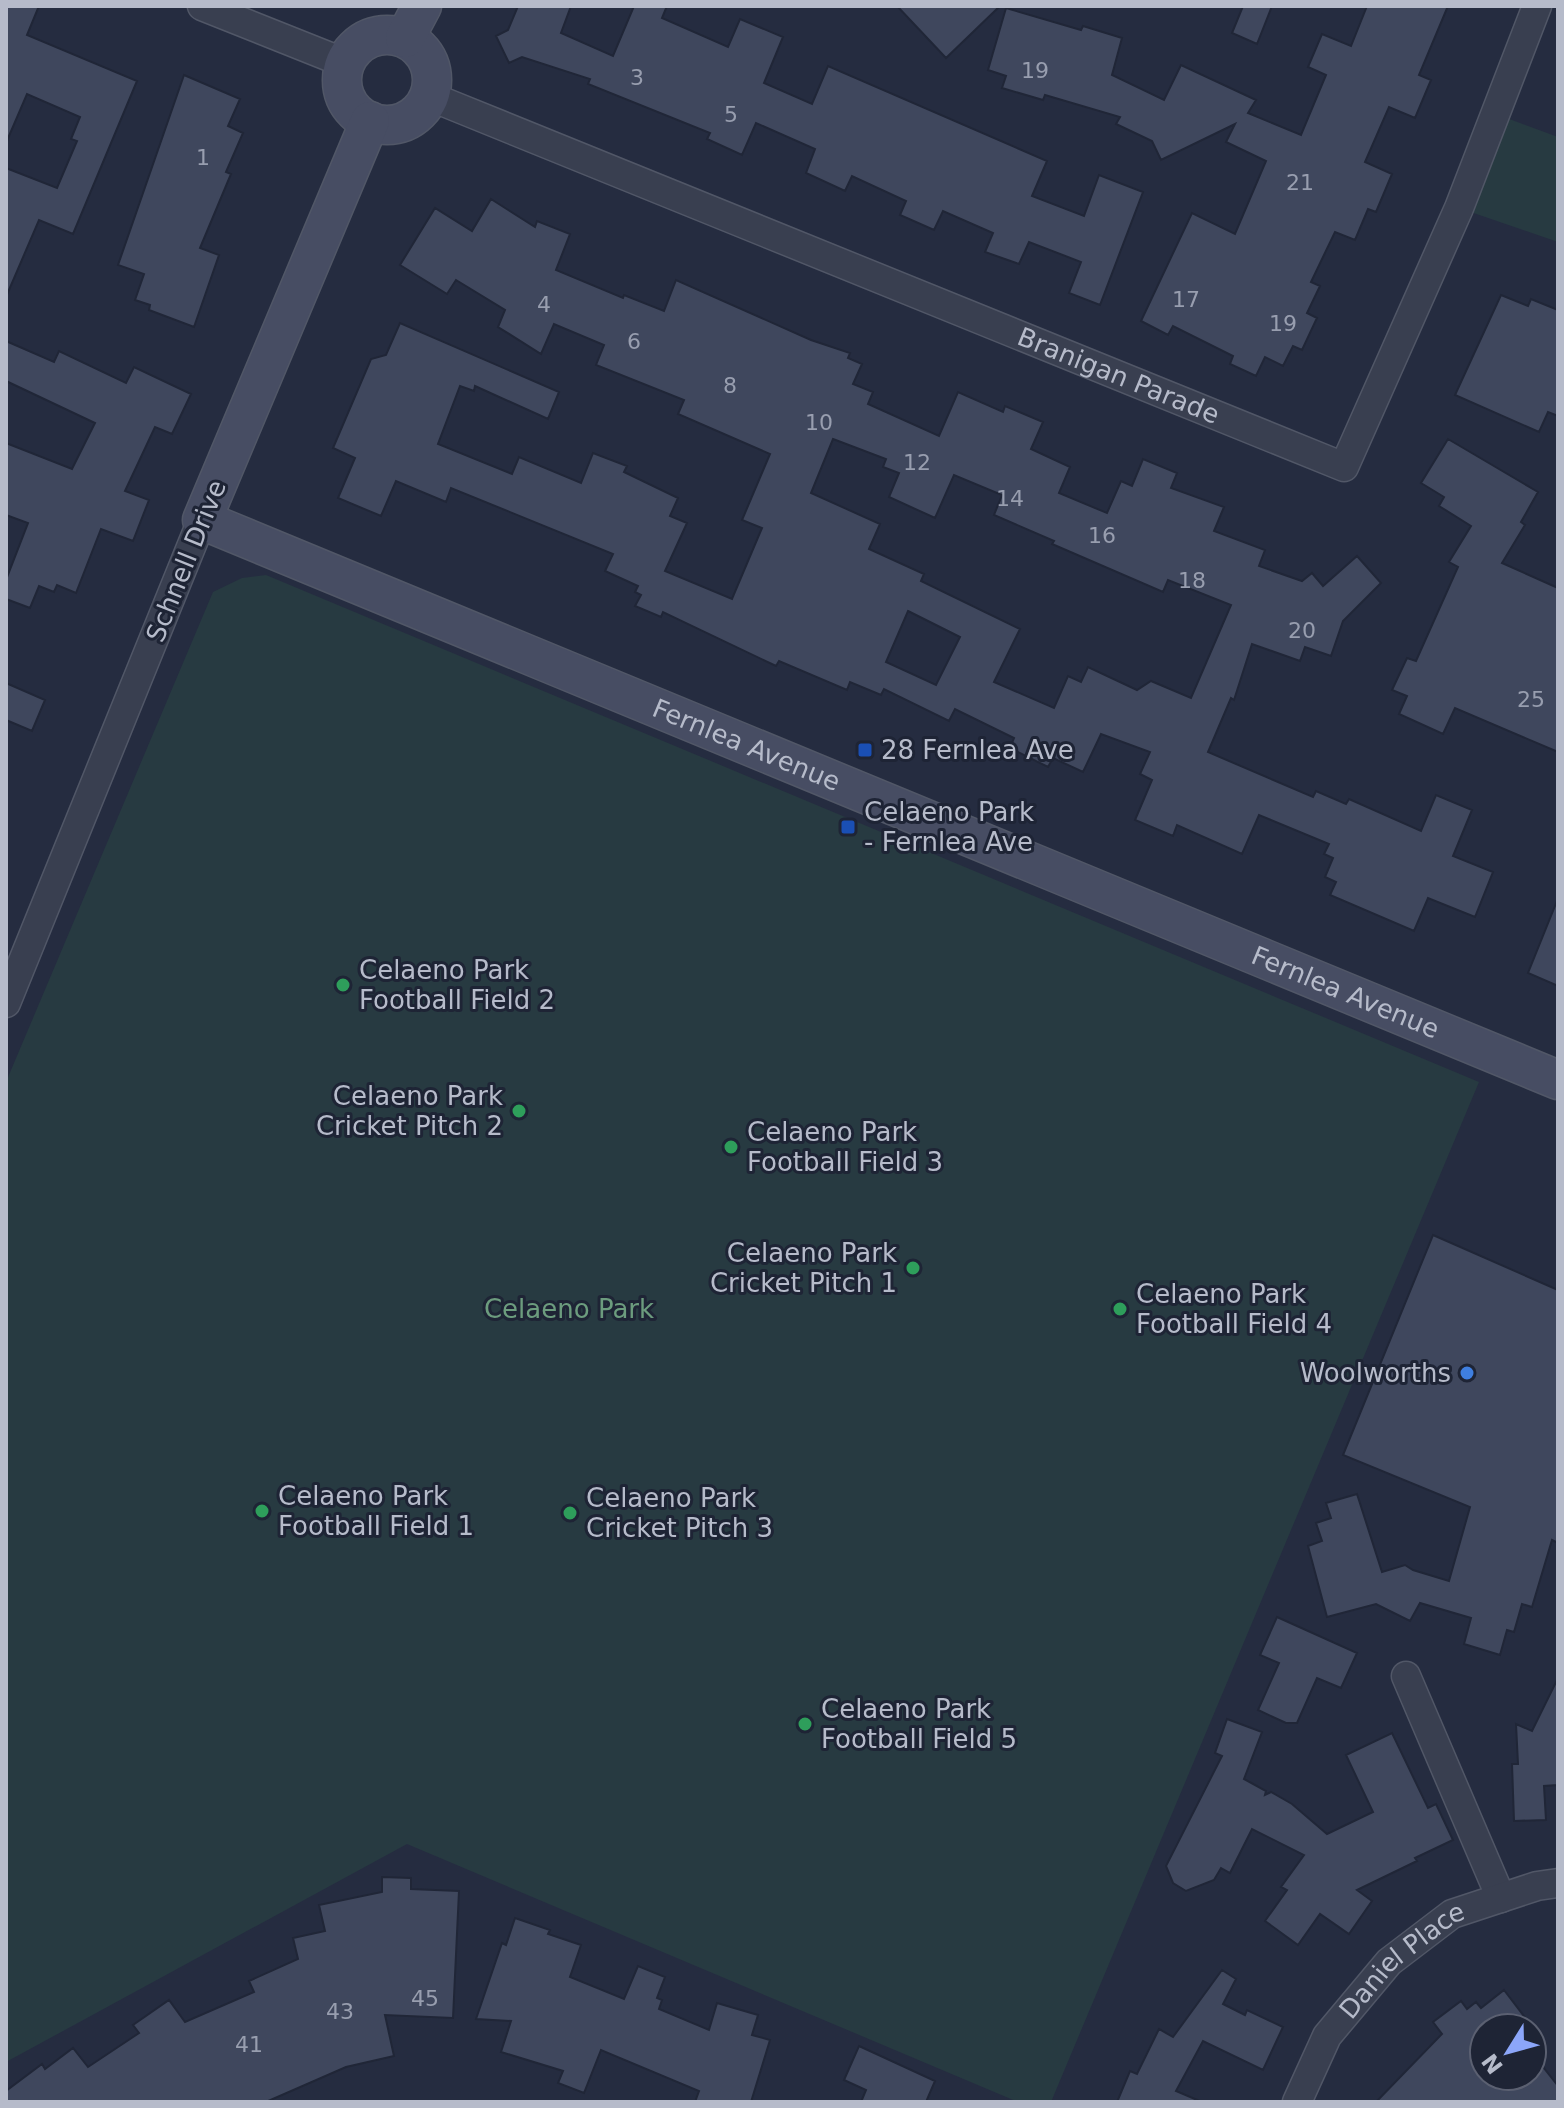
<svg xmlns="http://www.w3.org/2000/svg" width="1564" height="2108" font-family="'DejaVu Sans',sans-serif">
<rect width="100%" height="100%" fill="#252c40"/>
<path fill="#273a41" d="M1496 114 1558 137V242L1459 208Z
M266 575 1479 1082 1051 2102H1018L407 1844 6 2062V1082L213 592 242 578Z"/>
<path fill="#3f475d" stroke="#202637" stroke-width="2" fill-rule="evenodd" d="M6 6H39L27 35 137 81 73 234 39 220 6 297V168L57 188 77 141 71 139 80 117 27 94 6 143Z
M518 6H571L561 33 613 56 634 6H667L662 18 728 47 740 19 783 37 764 83 812 104 828 66 1047 161 1032 196 1084 216 1099 175 1143 192 1100 305 1069 293 1081 262 1029 242 1019 264 985 252 993 233 943 211 934 230 900 215 906 201 852 176 845 191 806 173 815 149 756 123 742 155 707 139 710 133 588 84 590 79 522 57 509 63 496 36 508 30Z
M897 6H1000L946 58Z
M1243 6H1272L1257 44 1232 33Z
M1367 6H1448L1419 75 1431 80 1415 118 1389 107 1365 162 1392 174 1376 212 1368 209 1355 240 1335 232 1311 282 1320 286 1307 313 1317 318 1302 350 1293 346 1283 366 1265 357 1256 376 1230 364 1233 356 1173 326 1168 335 1141 321 1192 213 1235 234 1266 161 1226 142 1235 124 1161 160 1152 141 1116 124 1120 117 1045 95 1043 100 1002 88 1006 76 988 70 1006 8 1081 30 1083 26 1122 38 1112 75 1164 100 1181 65 1256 100 1248 113 1301 135 1326 75 1308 67 1322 34 1351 46Z
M184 75 240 99 228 126 243 133 226 172 231 174 200 248 219 255 194 327 149 310 150 305 135 300 144 274 118 265Z
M491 199 535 227 537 221 570 234 556 270 623 298 624 295 664 311 676 280 811 340 850 353 848 358 862 364 853 384 873 392 868 404 939 436 958 392 1003 412 1005 406 1043 422 1031 449 1070 467 1059 493 1107 513 1121 481 1132 486 1143 459 1177 473 1171 488 1224 507 1214 531 1265 550 1259 566 1302 581 1312 573 1323 586 1357 556 1381 583 1343 621 1331 656 1305 647 1300 661 1252 644 1234 700 1231 698 1208 752 1313 797 1316 791 1346 804 1349 799 1421 831 1436 795 1472 810 1453 856 1493 872 1475 917 1428 898 1414 931 1330 895 1336 882 1325 877 1333 858 1324 854 1329 844 1259 815 1242 854 1177 825 1173 836 1135 820 1152 780 1140 774 1150 752 1101 734 1083 772 1053 758 1048 767 1010 748 1014 738 955 709 949 721 884 689 881 695 850 682 847 690 779 661 776 666 663 612 661 617 635 606 641 595 635 592 638 586 605 571 613 554 451 488 446 502 396 481 381 516 338 498 355 458 333 448 371 359 386 355 400 323 559 392 548 419 475 386 474 391 460 386 438 444 512 474 519 457 581 483 593 453 627 466 624 472 678 498 670 516 687 523 665 571 732 599 762 528 742 520 770 454 678 414 684 400 596 365 604 345 554 324 541 354 498 327 505 310 456 280 447 294 400 265 435 208 472 231ZM833 439 886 459 883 467 899 473 889 497 935 518 954 475 1002 495 994 515 1054 541 1052 544 1163 592 1168 580 1231 605 1191 698 1151 681 1137 690 1088 667 1081 682 1068 676 1054 708 994 682 1020 629 921 581 924 574 869 549 880 524 811 493ZM908 611 960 637 936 685 886 662Z
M1501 295 1528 306 1531 299 1558 310V416L1548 412 1539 432 1455 395Z
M6 341 54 362 59 351 126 383 134 367 191 394 172 434 155 427 125 491 149 500 133 541 101 529 76 593 57 585 54 592 39 586 30 608 6 599V580L28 523 6 515V443L72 469 95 423 6 381Z
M1448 439 1538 492 1521 522 1525 525 1502 563 1558 588V752L1455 708 1443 734 1399 714 1407 696 1392 690 1407 658 1416 661 1458 567 1449 562 1471 526 1439 506 1444 497 1421 483Z
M6 683 45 700 32 731 6 720Z
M1557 901H1558V986L1528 973Z
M1433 1235 1558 1290V1543L1552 1540 1532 1607 1522 1604 1514 1632 1507 1630 1500 1655 1464 1644 1471 1618 1420 1603 1410 1621 1376 1604 1327 1617 1308 1546 1322 1541 1316 1523 1331 1518 1326 1503 1357 1494 1382 1572 1405 1565 1413 1570 1449 1581 1470 1507 1343 1455Z
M1277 1617 1357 1653 1341 1688 1317 1678 1297 1723H1286L1258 1710 1279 1663 1260 1655Z
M1558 1678V1785L1544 1786 1546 1820 1514 1821 1512 1764H1518L1516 1724 1532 1731Z
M1227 1719 1262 1732 1244 1779 1266 1791 1265 1795 1271 1792 1292 1804 1327 1834 1373 1812 1346 1755 1392 1733 1428 1808 1436 1804 1453 1840 1415 1858 1417 1861 1357 1890 1372 1901 1349 1934 1320 1914 1298 1945 1265 1921 1287 1890 1281 1887 1304 1855 1252 1829 1230 1873 1221 1868 1214 1880 1186 1891 1173 1883 1166 1866 1222 1756 1215 1753Z
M382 1877 411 1878V1889L459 1891 453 2018 385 2015 394 2056 346 2067 266 2102H6V2091L42 2064 45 2069 73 2048 88 2067 139 2033 133 2025 169 2000 185 2022 254 1992 249 1981 298 1959 293 1938 325 1931 319 1905 382 1892Z
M515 1918 550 1930 548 1934 581 1945 570 1977 624 1999 638 1966 665 1977 657 1998 662 2000 659 2009 709 2030 717 2003 758 2015 752 2035 770 2040 751 2102H695L699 2091 601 2050 584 2093 558 2083 563 2071 501 2052 511 2021 476 2019 502 1943 506 1945Z
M1222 1970 1236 1979 1223 2004 1245 2015 1247 2010 1283 2027 1263 2070 1203 2041 1176 2091 1202 2102H1117L1130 2071 1137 2074 1159 2029 1173 2037Z
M1504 1990 1530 2024 1524 2028H1484V2076H1532V2053L1558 2086V2102H1376L1442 2034 1433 2022 1461 2001 1467 2009 1476 2002 1481 2008Z
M859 2046 935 2081 926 2102H861L866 2090 844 2080Z"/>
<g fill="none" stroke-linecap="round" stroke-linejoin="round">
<g stroke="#515767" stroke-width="31">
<g id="street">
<path d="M202 6 345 63"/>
<path id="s1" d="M429 96 1344 467 1459 208 1537 6"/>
<path d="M6 1003 202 520"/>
<path d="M1406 1676 1501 1898"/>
<path id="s2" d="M1297 2102 1327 2036 1389 1962 1452 1914 1537 1886 1558 1883"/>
</g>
</g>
<g stroke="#515767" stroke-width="41">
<g id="secondary">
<circle cx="387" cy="80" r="45"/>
<path d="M405 38 422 6"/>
<path id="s3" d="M370 121 202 520 1558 1080"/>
</g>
</g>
<use href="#street" stroke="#393f50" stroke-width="28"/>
<use href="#secondary" stroke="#474d63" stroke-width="38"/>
</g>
<g fill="#1a4fb4" stroke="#1e2435" stroke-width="3">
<rect x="857" y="742" width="16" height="16" rx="4"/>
<rect x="840" y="819" width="16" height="16" rx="4"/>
</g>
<g fill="#2e9e5b" stroke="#1e2435" stroke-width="3">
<circle cx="343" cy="985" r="8"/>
<circle cx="519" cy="1111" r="8"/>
<circle cx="731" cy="1147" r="8"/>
<circle cx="913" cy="1268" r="8"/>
<circle cx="1120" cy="1309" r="8"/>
<circle cx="262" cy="1511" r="8"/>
<circle cx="570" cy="1513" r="8"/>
<circle cx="805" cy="1724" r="8"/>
</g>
<circle fill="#3f7fe0" stroke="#1e2435" stroke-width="3" cx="1467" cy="1373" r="8"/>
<g text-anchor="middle" stroke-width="6" stroke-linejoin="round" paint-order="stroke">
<g font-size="22" fill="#989eaf">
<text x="1035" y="78">19</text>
<text x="637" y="85">3</text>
<text x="731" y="122">5</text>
<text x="203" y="165">1</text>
<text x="1300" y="190">21</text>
<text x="1186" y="307">17</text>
<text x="544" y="312">4</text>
<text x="1283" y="331">19</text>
<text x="634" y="349">6</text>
<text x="730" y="393">8</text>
<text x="819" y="430">10</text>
<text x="917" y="470">12</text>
<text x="1010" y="506">14</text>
<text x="1102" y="543">16</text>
<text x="1192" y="588">18</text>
<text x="1302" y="638">20</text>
<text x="1531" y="707">25</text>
<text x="425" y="2006">45</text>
<text x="340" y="2019">43</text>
<text x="249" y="2052">41</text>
</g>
<g font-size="26" fill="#b6bbca" stroke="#1e2435">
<text dy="9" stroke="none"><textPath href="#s1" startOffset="744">Branigan Parade</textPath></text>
<text transform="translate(186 561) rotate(-68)" y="9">Schnell Drive</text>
<text dy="9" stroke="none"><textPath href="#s3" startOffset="1022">Fernlea Avenue</textPath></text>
<text dy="9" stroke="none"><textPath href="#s3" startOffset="1670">Fernlea Avenue</textPath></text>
<text dy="9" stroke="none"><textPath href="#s2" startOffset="180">Daniel Place</textPath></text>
</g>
<g font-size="26" fill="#b6bbca" stroke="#1e2435" text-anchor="start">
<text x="881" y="759">28 Fernlea Ave</text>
<text x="864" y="821">Celaeno Park<tspan x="864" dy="30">- Fernlea Ave</tspan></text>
<text x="359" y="979">Celaeno Park<tspan x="359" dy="30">Football Field 2</tspan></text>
<text x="503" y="1105" text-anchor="end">Celaeno Park<tspan x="503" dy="30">Cricket Pitch 2</tspan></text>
<text x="747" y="1141">Celaeno Park<tspan x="747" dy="30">Football Field 3</tspan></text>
<text x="897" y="1262" text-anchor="end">Celaeno Park<tspan x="897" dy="30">Cricket Pitch 1</tspan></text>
<text x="1136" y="1303">Celaeno Park<tspan x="1136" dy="30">Football Field 4</tspan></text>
<text x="1451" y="1382" text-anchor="end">Woolworths</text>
<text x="278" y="1505">Celaeno Park<tspan x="278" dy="30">Football Field 1</tspan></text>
<text x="586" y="1507">Celaeno Park<tspan x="586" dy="30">Cricket Pitch 3</tspan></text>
<text x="821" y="1718">Celaeno Park<tspan x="821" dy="30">Football Field 5</tspan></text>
</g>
<g font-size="26" fill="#6c9c7e" stroke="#1e2435">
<text x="569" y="1318">Celaeno Park</text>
</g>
</g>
<rect width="1564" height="2108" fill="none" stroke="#b6bbca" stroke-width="16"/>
<g transform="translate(1508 2052) rotate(233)"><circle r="38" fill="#1e2435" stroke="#5b6071" stroke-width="2"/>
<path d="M0-6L14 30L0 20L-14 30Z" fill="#8ca6f9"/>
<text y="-12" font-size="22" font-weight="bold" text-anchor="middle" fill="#b6bbca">N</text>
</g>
</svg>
